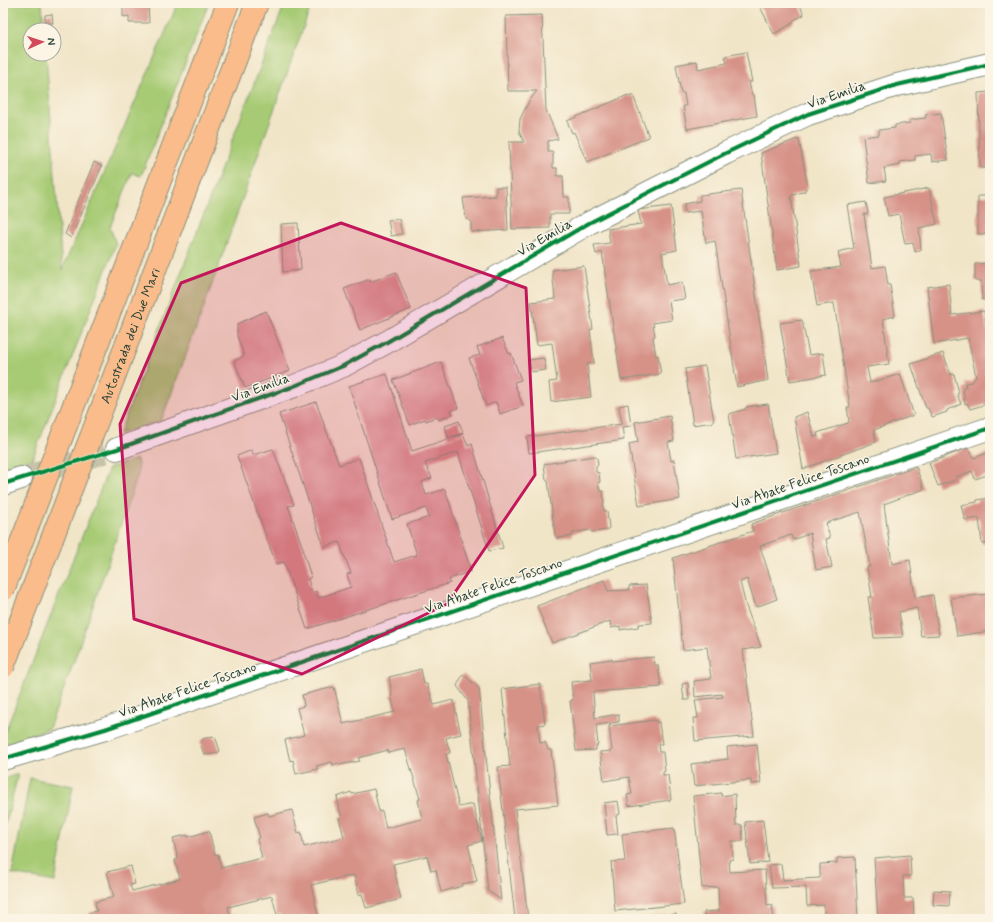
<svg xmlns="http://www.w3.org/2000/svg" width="993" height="922" font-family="Mynerve,sans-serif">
<rect width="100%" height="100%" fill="#fcf5e5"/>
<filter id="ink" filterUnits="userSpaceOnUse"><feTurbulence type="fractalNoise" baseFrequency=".025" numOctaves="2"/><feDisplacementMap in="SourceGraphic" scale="8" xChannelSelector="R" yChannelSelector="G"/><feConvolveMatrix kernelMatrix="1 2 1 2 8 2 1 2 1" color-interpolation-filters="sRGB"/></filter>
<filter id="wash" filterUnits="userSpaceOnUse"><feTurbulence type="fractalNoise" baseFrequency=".012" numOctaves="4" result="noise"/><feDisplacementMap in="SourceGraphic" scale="16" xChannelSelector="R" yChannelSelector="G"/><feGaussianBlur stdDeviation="0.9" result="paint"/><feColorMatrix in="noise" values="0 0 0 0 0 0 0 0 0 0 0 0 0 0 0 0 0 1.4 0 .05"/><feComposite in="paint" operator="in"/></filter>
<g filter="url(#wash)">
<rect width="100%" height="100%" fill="#f1e5c8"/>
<path fill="#a7cb75" stroke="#638454" d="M3 3H42L44 30H30V54H46L62 270 178 3H209L141 176 132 173 110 227 116 244 30 465 11 475 3 477Z
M285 3H312L204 307 161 421 119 434Z
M137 459 139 472 72 667 49 728 3 745V737L109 468Z
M18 774 3 834V779Z
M30 778 73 786 55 882 12 874Z"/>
<g id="blocks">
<path fill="#d79288" d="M123 3H148L149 23H129V16L123 17Z
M758 3H799L804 15 794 20 793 23 774 34Z
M52 14 53 23H45V15Z
M542 15 546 110 558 139 548 141V152H553V168H557V176H563L564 197H569V214H550V228L512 229 509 142H524L519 131 520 119 529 101 537 91H508L506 16Z
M746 52 752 82H749L752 95H754L757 116 687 129 683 106H686L684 93H681L676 65 697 61 698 69 727 63 725 56Z
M990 92V168H980L978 93Z
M628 95 629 97 633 95 649 137 587 162 574 132 572 133 567 121Z
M941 113 948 160 932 162 931 154 915 156V160L900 162V165L884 168 886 181 869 183 863 137 879 135V130L895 128V125L910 123V120L926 118 925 115Z
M797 139V140H799L808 187 805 189V191L791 196 801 266 777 270 761 153Z
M94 162 102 166 71 238 65 234Z
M496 187H506L508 230 471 232V221L466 219 463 198 496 196Z
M929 188 937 224 919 228 921 250 915 252 913 243 905 244 899 214 888 216 884 197Z
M741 190 768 380 737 387 715 241 706 243 701 211 685 213 684 204 700 201V195Z
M978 196H990V234H978Z
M866 202 868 214H864L872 268 885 266 888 285H890L895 316 883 319 889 364 867 367 870 383 900 374 914 415 874 430 876 442 803 469 794 417 807 412 814 437 818 436 817 433 848 423 849 421 847 407H850L834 303 817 306 811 271 841 267 838 252 854 248 847 205Z
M671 206 677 250 662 253 667 285 682 282 685 299 669 301 672 320 653 323 655 336 653 337 656 356 658 355 661 374 621 380 602 252 596 254 594 245 610 243 608 229 641 224 638 210Z
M399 219 402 234 391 236 388 220Z
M298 223 301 270 283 272 281 224Z
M990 263V300H982L981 281H975V264Z
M584 266 593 329 590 330 594 363 587 364 591 397 551 402 549 382 557 381 552 343 537 345 531 302 555 299 552 270Z
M396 272 411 309 360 330 344 289 370 279V282Z
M949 284 952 315 984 311 987 330 990 329V403L970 409 967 403 965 404 963 388 966 387 965 383 972 382 976 377 968 338 934 344 927 287Z
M266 311 290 371 245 388 234 361 244 356 237 336V324Z
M802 320 809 355 823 353 826 375 790 381 780 323Z
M502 338 509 354 511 353 521 380 514 382 523 406 500 414 496 402 486 406 469 358 480 355 477 347Z
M943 353 951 375 954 374 959 393 957 394 961 404 947 410V412L932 417 928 408H926L911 364Z
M544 358 546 370 531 372 529 360Z
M441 362 458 408 451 411 453 414 439 420 437 417 426 421 425 419 410 425 393 380Z
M705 366 714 422 693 425 685 369Z
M387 374 412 451 463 434 468 446 472 444 503 548 489 551 458 452 425 463 432 478 422 482 426 495 445 489 471 571 452 578 449 580 450 583 307 629 284 562 276 564 237 456 252 450 253 455 273 449 294 505 288 506 304 551H303L311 577 308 579 312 593 316 591 318 598 351 587 347 574 351 573 339 542 324 547 279 414 316 402 339 465 359 458 394 562 417 555 407 524 429 517 426 508 392 519 349 386Z
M628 404 631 426 622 427 624 440 529 453 527 437 622 424 619 406Z
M768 404 776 453 736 459 729 414 746 409V407Z
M670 416 674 441 668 442 671 461 674 460 680 499 639 506 629 444 638 442 635 422Z
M459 421 463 433 448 438 445 426Z
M968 448 974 458 990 452V474L975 479 972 471 956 477V480L938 486 929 463Z
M594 456 597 458 598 465 596 467V472L599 473 600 482 598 483 600 491H603L604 504 603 505 604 511H607L609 528 607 530 592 532 589 530 573 533 572 536 557 538 555 535 548 481 546 480 544 464Z
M916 467 924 489 884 504 892 564 910 560 915 598 933 595 939 635 921 636 917 608 899 612 903 637 874 638 868 597H872L867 567H870L860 512 826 523 830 538 826 539 832 567 816 570 810 533 793 540 791 535 760 546 777 599 756 607 747 579 740 582 746 606 761 647 743 650 754 736 695 741 693 718H698L695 700 723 697 722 694 695 697 694 681 711 679 707 647 683 650 673 558 753 531 751 524Z
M990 498V543L982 544 979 518 965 520 961 505 977 502V500Z
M604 580 608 591 629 590V586L646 585 652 623 639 624 638 627 620 630V626L611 628 610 621 552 643 537 606Z
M988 594 990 631 957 636 951 598Z
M654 657 655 665H658L661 687 593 692 595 718 619 714V722L596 725 598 745 596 746V750L576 751 570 701 573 700 571 682 592 680 590 662 612 659V661Z
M421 669 424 684H427L434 705 453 700 461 734 446 738 450 753 446 754 459 807 473 804 482 841 468 845 477 881 462 884V886L441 892 436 870 431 871 427 856 393 864 401 899 366 908 362 894 359 895 354 875 311 885 319 919H281L280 914 277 915 272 896 228 907 231 919H190V916L179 919H91L89 913 97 911 95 902 114 897 107 872 131 866 135 884 130 885 132 891 180 879 175 860 178 859 173 838 187 835 188 837 209 831 215 855 218 854 221 868 262 858 257 839 260 838 254 817 268 813 269 816 292 810 298 833 301 832 304 847 344 837 339 818H342L337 797 351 792 352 794 374 789 379 812 382 811 386 828 422 819 418 800 420 799 405 749 388 753V750L358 758 360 761 339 765 338 763 333 765 332 762 316 766 318 769 296 774 293 760 290 761 285 740 304 735 297 708 304 706 302 695 334 687 343 724 395 712 391 695 392 694 389 677Z
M463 674 479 688 501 900 488 891 468 701 457 686Z
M688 683 689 700H684L682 684Z
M540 684 545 724 538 725 540 743 545 742 548 750H551L558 805 515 809 528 919H515L498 767 510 766 502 689Z
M655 720 656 722H659L662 744H658L659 752H663L665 771 663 772V775H668L671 800 629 806 627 795 632 794 629 777 604 781 600 752 612 751 609 726Z
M213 736 216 739 220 751 217 753 207 755 204 754 200 743 203 739Z
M757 744 761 783 751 784V780L694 786 691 764 728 759 727 747Z
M721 793V796L735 794 736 825H742L743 841H732L733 859 729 860 730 872 765 870 767 906 772 905 774 919H705L704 912 719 911 718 887 702 888 693 796Z
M618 801 620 814 616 816 618 834 607 835 604 803Z
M763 820 768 862 750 864 745 822Z
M674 828 684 904 615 911 611 862 625 861 622 834Z
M910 855 911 876H903L904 898H913L914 919H878L874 858Z
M855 857 858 919H824V905L807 906 806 887 772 888 769 865 781 864 783 880 820 878V864L837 863V858Z
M934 890 950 891 949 906 933 905Z
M676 914 677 919H643V918Z"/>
</g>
</g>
<g filter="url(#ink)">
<use href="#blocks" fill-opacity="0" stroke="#88917e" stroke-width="1"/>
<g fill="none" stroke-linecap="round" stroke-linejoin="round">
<path stroke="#c7c3aa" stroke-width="22" stroke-dasharray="22 11" stroke-linecap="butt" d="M21 478 117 449"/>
<g stroke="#88917e" stroke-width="24">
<path id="minor" d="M117 449 292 387 343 366 387 342 589 223 726 153 808 114 897 85 990 64
M3 484 21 478
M3 759 105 729 990 428"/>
</g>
<use href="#minor" stroke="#fff" stroke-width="22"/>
<g stroke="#88917e" stroke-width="24" stroke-linecap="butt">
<g id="motorway-bridge">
<path d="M3 590 228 3"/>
<path id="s1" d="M3 667 257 3"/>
</g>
</g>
<use href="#motorway-bridge" stroke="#fabc8b" stroke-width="22"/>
<g stroke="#fcf5e5" stroke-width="6">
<path id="cycleway" d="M3 484 117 449 292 387 343 366 387 342 589 223 726 153 808 114 897 85 990 64
M3 759 105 729 990 428"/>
</g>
<use href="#cycleway" stroke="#00873e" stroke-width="4"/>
</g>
</g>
<path fill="#c2185b" fill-opacity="0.2" stroke="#c2185b" stroke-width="3" stroke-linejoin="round" d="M341 223 526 288 535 475 447 604 302 674 134 619 120 424 181 283Z"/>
<g text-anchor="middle" stroke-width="3" stroke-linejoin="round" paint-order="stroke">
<g font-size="14" fill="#1f3d34" stroke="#fcf5e5">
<text transform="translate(836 94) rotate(-19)" y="5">Via Emilia</text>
<text transform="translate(544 237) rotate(-30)" y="5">Via Emilia</text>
<text dy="5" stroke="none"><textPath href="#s1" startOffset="355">Autostrada dei Due Mari</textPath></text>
<text transform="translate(260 387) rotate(-20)" y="5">Via Emilia</text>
<text transform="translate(800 481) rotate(-19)" y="5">Via Abate Felice Toscano</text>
<text transform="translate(493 585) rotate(-19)" y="5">Via Abate Felice Toscano</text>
<text transform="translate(187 689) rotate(-19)" y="5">Via Abate Felice Toscano</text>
</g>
</g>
<rect width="993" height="922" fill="none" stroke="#fcf5e5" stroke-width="16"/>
<g transform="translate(42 42) rotate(87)"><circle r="19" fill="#fcf5e5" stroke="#a4ab9e"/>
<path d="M0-3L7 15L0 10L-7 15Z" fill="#d1495b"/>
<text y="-6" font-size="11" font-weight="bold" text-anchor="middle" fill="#1f3d34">N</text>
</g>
</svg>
